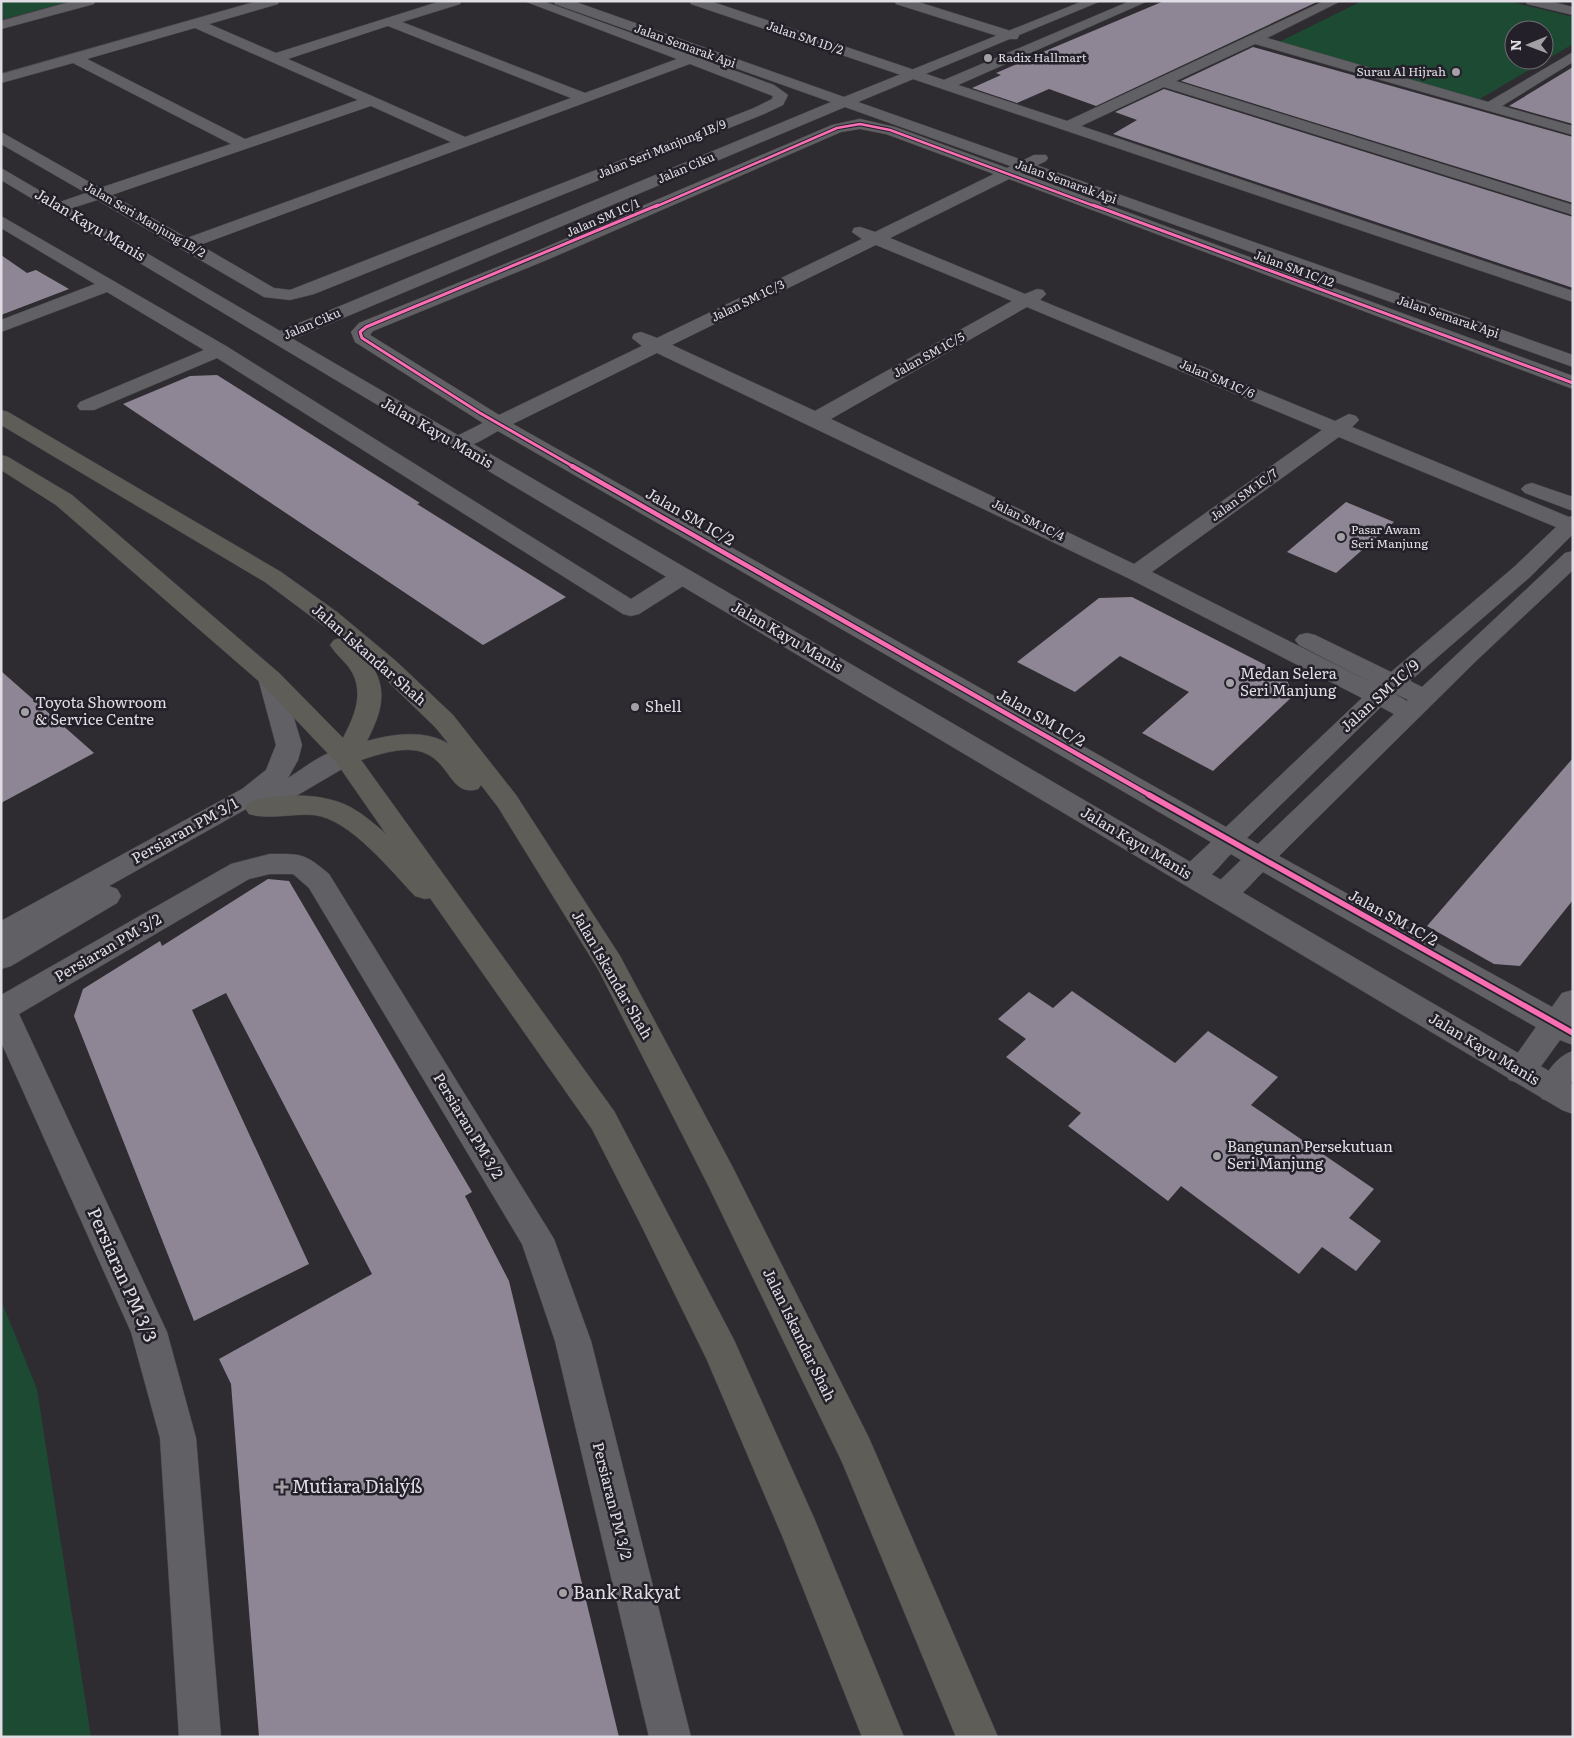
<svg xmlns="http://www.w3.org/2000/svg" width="1574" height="1738" font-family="Literata,serif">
<rect width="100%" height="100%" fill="#2e2c31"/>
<path fill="#1d4a33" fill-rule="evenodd" d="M1 1H71L4 19 1 18Z
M1362 1H1508L1573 17V44L1478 100 1277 43ZM1514 30H1544V60H1514Z
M1 1300 37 1389 91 1737H1Z"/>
<path fill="#8e8695" d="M1164 1H1319L1096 106 1049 89 1017 103 972 88 1001 75 996 73 1026 60H1024Z
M1253 47 1573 137V203L1181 81Z
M1573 67V124L1509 106Z
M1164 89 1573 217V288L1113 134 1137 120 1115 112Z
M1 255 27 273 36 270 69 289 1 315Z
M217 375 420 503 417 504 566 597 483 645 123 404 190 376Z
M1346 502 1394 522 1336 573 1287 552Z
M1132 597 1285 675 1293 696 1213 771 1142 733 1189 692 1120 656 1075 692 1017 662 1099 598Z
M1 671 94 753 1 803Z
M1573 758V900L1520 966 1494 964 1427 926Z
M268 879 289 881 472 1192 465 1196 509 1281 619 1737H259L231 1384 219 1359 372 1274 226 993 192 1010 309 1264 194 1321 74 1016 83 989 160 941 162 946Z
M1072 991 1175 1063 1208 1031 1278 1077 1251 1105 1374 1189 1349 1218 1381 1241 1356 1271 1322 1247 1299 1274 1181 1186 1168 1201 1068 1126 1081 1113 1006 1057 1026 1039 998 1019 1029 992 1053 1008Z"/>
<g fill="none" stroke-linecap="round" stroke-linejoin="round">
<g stroke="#4b494d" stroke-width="1">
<path id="street" d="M73 1H95L94 4 1 29V21Z
M258 1H279L278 4 209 24 276 53 441 1H461L460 4 402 22 585 93 677 59 524 1H543L774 85 788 95 783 105 764 114 314 294 290 300 264 297 97 200 66 210H54L52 207 54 204 86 193 1 144V132L100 188 231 144 73 63 1 83V74ZM388 26 571 98 465 137 288 59ZM195 28 358 100 245 139 87 59ZM690 64 773 96 772 99 754 108 290 290 274 288 200 245ZM371 106 451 142 187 238 112 195Z
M690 1H710L944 80 1130 1H1148L958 85 1067 121 1324 1H1341L1267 38 1488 102 1573 52V62L1502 106 1573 126V135L1255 44 1176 81 1573 205V215L1164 87 1081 126 1573 291V302L691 4Z
M895 1H915L1017 33 1019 36 1017 39H1007L896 4Z
M1526 1H1549L1573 7V15L1527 4Z
M860 119 895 127 1007 168 1034 155H1046L1048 158 1046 161 1021 173 1573 376V389L1009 179 890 238 1025 294 1037 289 1043 290 1046 294 1040 300 1335 421 1349 414 1356 416 1359 420 1352 427 1569 517 1573 516V534L1530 577 1410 681 1422 687 1565 553 1573 551V570L1475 662 1279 856 1552 1007 1562 993 1573 990V1045L1560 1040 1531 1080 1520 1083 1509 1080 1505 1071 1536 1027 1263 872C1248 886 1235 908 1213 901L1209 894 1213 887 1241 860 1231 854C1217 868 1204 890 1182 883L1178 876 1182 869 1211 842 498 431C483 439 465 452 449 448L446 444 449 440 483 423 355 342 351 332 359 323 537 251 832 125ZM860 129 886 134 994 174 875 232 860 227 854 228 852 232 862 239 657 338 641 332 634 334 632 338 642 346 499 415 370 335 373 331 549 259 841 132ZM876 245 1012 301 815 411 672 345ZM1027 307 1322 430 1134 564 831 419ZM657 353 1128 578 1362 698 1226 827 513 424ZM1339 437 1556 527 1514 567 1391 672 1315 635 1307 633 1299 635 1295 640 1299 645 1376 685 1152 572ZM1395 694H1396L1408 700 1407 701ZM1381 707 1394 714 1258 844 1247 838Z
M1 216 226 346 631 599 675 571 683 569 691 571 694 576 691 581 639 614 631 616 623 614 217 358 94 410H80L77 406 80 402 204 350 107 292 1 332V320L95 284 1 228Z
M1532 483 1573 497V511L1525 493 1521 489 1525 485Z
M270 854C302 854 304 853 329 874L554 1239 591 1341 691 1737H649L555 1341 522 1244 309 888 293 874H270L249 879 19 1014 167 1332 196 1438 221 1737H179L160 1438 131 1332 1 1042V995L231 864Z
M1573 1051C1573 1074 1574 1111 1542 1099L1537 1090C1545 1075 1556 1056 1573 1051Z"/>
</g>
<g stroke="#4b494d" stroke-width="1">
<path id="secondary" d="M554 1H573L844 97 1083 1H1101L858 102 1573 355V367L845 107 293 339 1573 1085V1114L1562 1110C1042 799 520 491 1 180V168L280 331 831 102 555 4Z
M270 670 279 673 282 678 302 745 298 760 288 778C306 767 332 744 354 750L358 756 354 762 267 813 258 816 249 813 246 809 109 886 117 889 121 896 117 903 11 966 1 969V921L242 789 266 770 276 745 258 678 261 673Z"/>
</g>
<g stroke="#4b494d" stroke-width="1">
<path id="primary" d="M1 410 8 412 281 572 337 612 397 662 453 715 516 795 620 956 732 1166 869 1438 998 1737H956L842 1462 708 1185 598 969 498 807 481 785 478 789C451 797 451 764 425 753 406 745 380 754 361 760L614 1111 734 1340 814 1518 904 1737H862L783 1538 707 1360 640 1223 592 1129 430 898 425 899 415 896C391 871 350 819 314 815 293 813 269 820 249 814L245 808 249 802C279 793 324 792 352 808 364 815 375 824 386 834L336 762 261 683 56 505 1 470V455L8 457 72 495 279 673 343 738C355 715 366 690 348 666 342 659 335 653 330 645L334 640 340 638 265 582 1 425ZM372 666 435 727 449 744C424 729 393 734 367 741 380 715 389 692 372 666Z"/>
</g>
<use href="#street" fill="#616064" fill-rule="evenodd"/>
<use href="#secondary" fill="#616064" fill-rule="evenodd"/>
<use href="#primary" fill="#5e5d57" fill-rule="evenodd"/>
<g stroke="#232029" stroke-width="4.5">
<path id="cycleway-far3" d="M655 207 837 128 860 124 890 130 1097 207"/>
</g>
<g stroke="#232029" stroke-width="5">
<path id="cycleway-far2" d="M1093 205 1573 383
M574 467 480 413 362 338 360 332 366 327 658 205"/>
</g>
<g stroke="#232029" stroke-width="7">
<path id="cycleway-far1" d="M572 466 1151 796"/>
</g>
<g stroke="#232029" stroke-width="9">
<path id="cycleway" d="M1149 795 1573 1033"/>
</g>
<use href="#cycleway-far3" stroke="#f96db3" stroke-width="2.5"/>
<use href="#cycleway-far2" stroke="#f96db3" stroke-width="3"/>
<use href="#cycleway-far1" stroke="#f96db3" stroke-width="4.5"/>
<use href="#cycleway" stroke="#f96db3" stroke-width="5.5"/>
</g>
<g fill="#a2a0a5" stroke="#232029" stroke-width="2">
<circle cx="988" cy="58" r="5"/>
<circle cx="1456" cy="72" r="5"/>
<circle cx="1341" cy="537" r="5"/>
<circle cx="1230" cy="683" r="5"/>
<circle cx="635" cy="707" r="5"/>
<circle cx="25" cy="712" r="5"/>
<circle cx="1217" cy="1156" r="5"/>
<path d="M279.5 1479.5h5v5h5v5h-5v5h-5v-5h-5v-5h5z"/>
<circle cx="563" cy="1593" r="5"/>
</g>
<g text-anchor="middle" stroke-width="5" stroke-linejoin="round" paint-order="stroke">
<g font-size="12" fill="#e0dee4" stroke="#232029">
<text transform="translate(805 38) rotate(19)" y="4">Jalan SM 1D/2</text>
<text transform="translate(685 46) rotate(20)" y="4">Jalan Semarak Api</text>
<text transform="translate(662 149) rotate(-22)" y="4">Jalan Seri Manjung 1B/9</text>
<text transform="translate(686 168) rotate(-23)" y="4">Jalan Ciku</text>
<text transform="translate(1066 182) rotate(20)" y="4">Jalan Semarak Api</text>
<text transform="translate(603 218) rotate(-23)" y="4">Jalan SM 1C/1</text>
<text transform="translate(145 220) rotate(30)" y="4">Jalan Seri Manjung 1B/2</text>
<text transform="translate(1294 269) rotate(20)" y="4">Jalan SM 1C/12</text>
<text transform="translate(748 301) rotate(-26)" y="4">Jalan SM 1C/3</text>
<text transform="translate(1448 317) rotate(19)" y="4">Jalan Semarak Api</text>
<text transform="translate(312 324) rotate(-23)" y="4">Jalan Ciku</text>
<text transform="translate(929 355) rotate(-29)" y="4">Jalan SM 1C/5</text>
<text transform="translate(1217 379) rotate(23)" y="4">Jalan SM 1C/6</text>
<text transform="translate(1244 495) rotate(-36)" y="4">Jalan SM 1C/7</text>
<text transform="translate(1028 520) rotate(26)" y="4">Jalan SM 1C/4</text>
</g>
<g font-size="12" fill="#e0dee4" stroke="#232029" text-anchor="start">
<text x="998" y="62">Radix Hallmart</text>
<text x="1446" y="76" text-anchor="end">Surau Al Hijrah</text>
<text x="1351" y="534">Pasar Awam<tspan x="1351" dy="14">Seri Manjung</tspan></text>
</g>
<g font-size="15" fill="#e0dee4" stroke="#232029">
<text transform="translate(90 225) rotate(31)" y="5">Jalan Kayu Manis</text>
<text transform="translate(437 433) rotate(30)" y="5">Jalan Kayu Manis</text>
<text transform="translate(690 517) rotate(30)" y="5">Jalan SM 1C/2</text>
<text transform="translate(787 637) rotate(30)" y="5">Jalan Kayu Manis</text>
<text transform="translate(369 655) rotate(41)" y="5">Jalan Iskandar Shah</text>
<text transform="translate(1380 696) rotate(-42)" y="5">Jalan SM 1C/9</text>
<text transform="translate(1041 718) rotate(30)" y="5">Jalan SM 1C/2</text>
<text transform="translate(185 831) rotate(-29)" y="5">Persiaran PM 3/1</text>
<text transform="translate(1136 843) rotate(31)" y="5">Jalan Kayu Manis</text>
<text transform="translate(1393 918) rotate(29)" y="5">Jalan SM 1C/2</text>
<text transform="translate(108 948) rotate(-30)" y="5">Persiaran PM 3/2</text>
<text transform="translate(612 975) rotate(60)" y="5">Jalan Iskandar Shah</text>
<text transform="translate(1484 1049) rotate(31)" y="5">Jalan Kayu Manis</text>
<text transform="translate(468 1126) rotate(59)" y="5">Persiaran PM 3/2</text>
<text transform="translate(799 1335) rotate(64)" y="5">Jalan Iskandar Shah</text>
<text transform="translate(612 1501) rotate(76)" y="5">Persiaran PM 3/2</text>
</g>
<g font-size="15" fill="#e0dee4" stroke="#232029" text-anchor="start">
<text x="1240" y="679">Medan Selera<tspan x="1240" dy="17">Seri Manjung</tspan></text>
<text x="35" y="708">Toyota Showroom<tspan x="35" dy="17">&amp; Service Centre</tspan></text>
<text x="645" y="712">Shell</text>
<text x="1227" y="1152">Bangunan Persekutuan<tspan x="1227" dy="17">Seri Manjung</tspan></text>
</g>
<g font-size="18" fill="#e0dee4" stroke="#232029">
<text transform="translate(122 1275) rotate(66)" y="6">Persiaran PM 3/3</text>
</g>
<g font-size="18" fill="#e0dee4" stroke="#232029" text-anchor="start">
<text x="292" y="1493">Mutiara Dialýß</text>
<text x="573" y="1599">Bank Rakyat</text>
</g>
</g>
<rect width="1574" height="1738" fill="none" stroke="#e0dee4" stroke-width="5"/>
<g transform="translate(1529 45) rotate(269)"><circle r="24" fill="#232029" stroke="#6f6c74"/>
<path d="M0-4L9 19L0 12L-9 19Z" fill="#a2a0a5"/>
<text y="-8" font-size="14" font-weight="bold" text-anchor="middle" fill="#e0dee4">N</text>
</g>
</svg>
